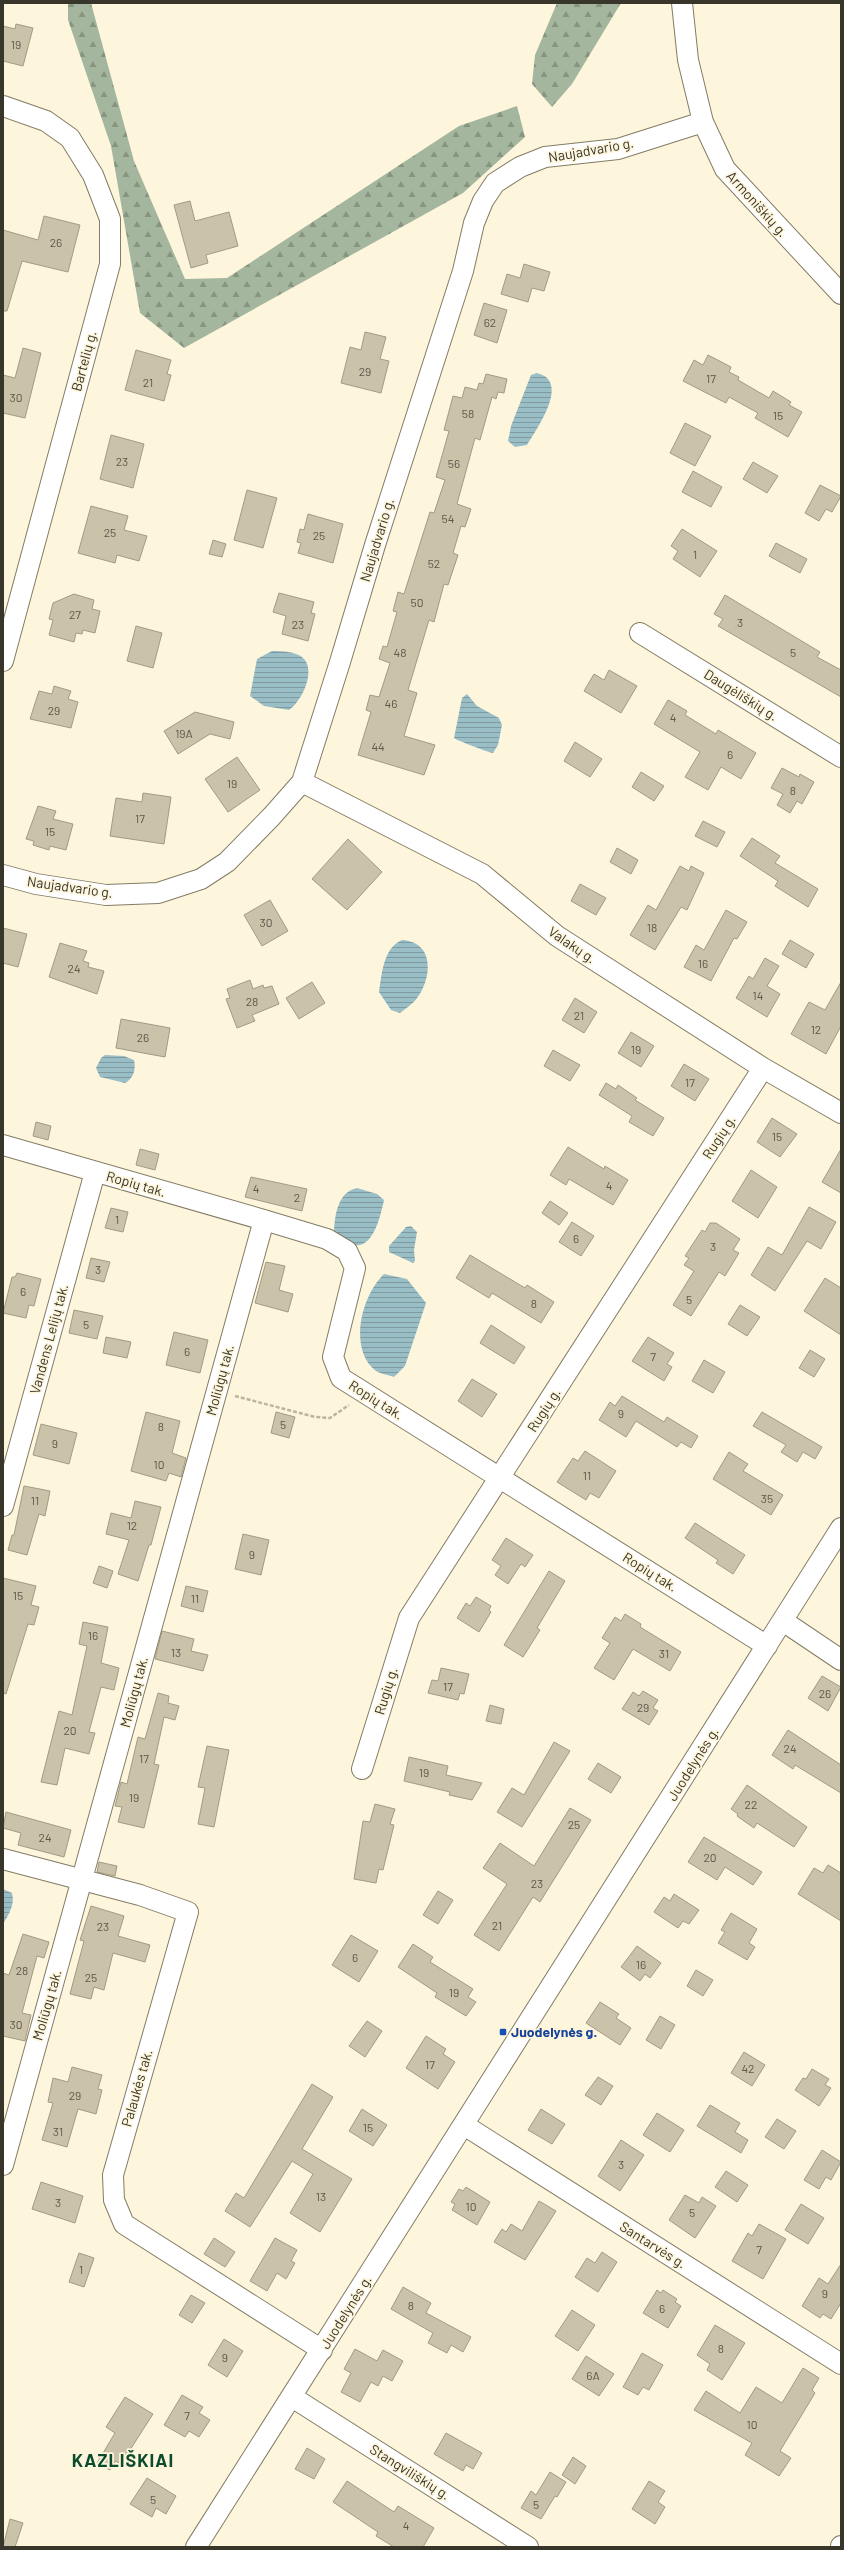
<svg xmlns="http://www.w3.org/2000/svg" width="844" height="2550" font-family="Barlow,sans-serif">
<defs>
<pattern id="forest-firs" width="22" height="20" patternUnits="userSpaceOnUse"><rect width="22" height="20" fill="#a4b69d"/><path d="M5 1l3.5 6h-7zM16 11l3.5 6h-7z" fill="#879580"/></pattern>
<pattern id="water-rules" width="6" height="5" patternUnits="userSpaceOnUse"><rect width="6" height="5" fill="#9abec6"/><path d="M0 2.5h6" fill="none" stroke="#7f9ba1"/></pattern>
</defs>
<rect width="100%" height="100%" fill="#fef6dc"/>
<path fill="url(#forest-firs)" d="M68 3H91L134 161 185 279 227 278 459 126 517 106 525 137 463 193 184 348 140 313 111 146 68 20Z
M557 3H621L572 84 552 107 532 84 535 55Z"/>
<path fill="url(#water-rules)" d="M537 373C540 374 546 376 548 379 561 395 536 430 527 445L515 447 508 441 511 426 531 375Z
M272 651C281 651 298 651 305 660 315 674 301 702 289 710L264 706 250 696 257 659Z
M467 694 477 706 499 718 502 725 498 745 493 753C490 753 456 740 454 738L462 698Z
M402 940C435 942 432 978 417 998 413 1004 406 1008 400 1013L391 1010 379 992C382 974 383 948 402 940Z
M105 1055 124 1056 134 1060C136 1069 134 1078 125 1083L100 1077 96 1068 101 1058Z
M357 1188 377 1194 384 1200C378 1229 366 1266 334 1231 335 1214 338 1192 357 1188Z
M411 1226 417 1232 414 1250 415 1261 413 1263 389 1252V1246L406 1227Z
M384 1274 407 1279 426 1303 405 1366 394 1377C389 1375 381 1374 376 1371 348 1350 361 1296 384 1274Z
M3 1889 12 1893C15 1905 9 1914 3 1924Z"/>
<path fill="#cac2a9" stroke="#a29b83" d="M16 24 33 28 23 66 3 61V26L15 29Z
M190 201 195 221 229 212 238 246 206 255 208 263 191 268 174 205Z
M44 216 80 225 68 272 22 261 7 311H3V230L38 240Z
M524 264 550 272 544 291 532 288 528 302 501 294 507 274 520 278Z
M484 303 507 310 497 343 474 335Z
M365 332 386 337 380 359 389 361 381 393 341 383 350 347 361 350Z
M23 348 41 353 25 418 3 413V375L15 378Z
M136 350 171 360 167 374 171 375 164 401 125 390Z
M708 355 731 367 729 372 739 377 738 380 769 398 773 391 791 402 789 405 802 412 788 437 755 418 758 413 729 397 726 403 683 381 694 360 703 365Z
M486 374 507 379 504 393 498 392 496 399 492 397 480 440 475 438 457 504 471 509 465 527 461 526 453 553 458 555 448 585 444 584 434 622 429 620 408 690 417 693 404 736 435 745 424 775 358 755 371 712 366 710 370 695 379 697 390 663 379 659 383 646 387 647 397 612 393 611 398 592 404 594 430 512 434 513 445 480 436 477 449 431 444 430 453 396 462 398 465 387 477 390 479 383 483 384Z
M685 423 711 436 695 466 670 453Z
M111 435 144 444 133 488 100 479Z
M753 462 778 476 767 493 743 479Z
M693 471 722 487 711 507 682 492Z
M820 485 841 496 832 512 826 509 819 521 805 513Z
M247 490 277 498 263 548 234 540Z
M91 506 128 516 124 530 147 536 139 561 117 555 115 563 78 553Z
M308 514 343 524 333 563 298 553 301 543 297 542 300 529 304 530Z
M682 529 717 551 700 577 673 559 678 551 671 546Z
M213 540 226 544 222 557 209 554Z
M776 543 807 559 800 573 769 556Z
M279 593 314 602 311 613 315 614 308 641 282 634 286 616 273 612Z
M74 594 94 600 92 609 100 611 95 633 83 630 82 634 76 633 74 642 49 635 53 620 49 619 53 603Z
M725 595 820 652 817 657 841 670V697L718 626 723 619 714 614Z
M136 626 162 633 153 668 127 661Z
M609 670 637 686 621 713 584 691 594 674 604 680Z
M54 686 71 691 68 699 78 702 71 728 30 719 39 691 52 694Z
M668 700 687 711 685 715 716 734 718 730 756 753 741 779 721 767 708 790 685 777 700 752 654 724Z
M195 712 234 722 230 739 210 734 178 754 164 731Z
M575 742 602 759 590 777 564 761Z
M237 757 260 790 228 812 205 779Z
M782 768 799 777 800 774 814 782 802 804 797 801 790 813 777 805 783 794 771 788Z
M641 772 664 786 654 801 632 787Z
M143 793 171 797 164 844 110 836 116 798 142 802Z
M38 806 56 811 53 819 73 824 66 850 50 846 49 850 33 845 34 841 26 839Z
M703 821 725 832 717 847 695 836Z
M752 838 780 856 775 863 818 889 808 907 775 886 778 881 740 856Z
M348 839 382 872 347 910 312 879Z
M617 848 638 860 631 874 610 862Z
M680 866 689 871 691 866 704 873 687 910 681 907 655 950 630 935 648 905 656 910Z
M580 884 606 898 596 915 571 901Z
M270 900 288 931 262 946 244 915Z
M726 910 747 922 737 939 734 938 711 981 684 967 696 945 704 950Z
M3 928 27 934 18 967 3 963Z
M790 940 814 954 806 968 782 954Z
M60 943 87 951 83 961 89 963 88 967 104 971 97 994 49 977Z
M765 958 779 966 767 986 780 994 767 1017 736 998 749 976 753 979Z
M250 980 253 989 263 985 264 988 272 986 279 1004 252 1015 255 1021 237 1028 226 999 230 998 227 989Z
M312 982 325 1003 299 1019 286 998Z
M841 982V1026L826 1054 791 1034 809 1002 825 1010Z
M575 998 597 1012 584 1033 562 1020Z
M121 1019 170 1028 165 1057 116 1048Z
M631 1032 654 1046 641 1067 618 1053Z
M553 1050 580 1065 570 1081 544 1066Z
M684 1064 709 1079 695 1101 671 1086Z
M606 1083 616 1089 618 1085 637 1098 635 1100 664 1118 653 1136 629 1122 632 1116 599 1095Z
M772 1118 797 1134 780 1157 757 1142Z
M36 1122 51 1126 48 1140 33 1136Z
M568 1147 604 1169 605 1166 628 1180 613 1205 569 1179 566 1185 550 1175Z
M140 1149 159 1154 155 1170 136 1165Z
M841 1149V1193L822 1182Z
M751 1170 777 1187 758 1218 732 1201Z
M251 1177 307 1189 302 1211 245 1197Z
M550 1201 568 1213 559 1225 542 1213Z
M809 1207 836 1222 821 1249 807 1241 775 1291 751 1275 768 1247 782 1255Z
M111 1208 128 1212 123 1232 105 1228Z
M572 1222 594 1236 581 1256 559 1242Z
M710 1223H716L740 1239 733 1250 739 1253 725 1276 719 1272 691 1316 673 1305 694 1271 684 1265 689 1258 685 1256 702 1230 705 1232Z
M470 1255 525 1288 527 1285 554 1302 541 1323 492 1293 489 1298 456 1278Z
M91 1258 110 1262 104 1282 86 1278Z
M266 1262 285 1266 279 1290 293 1294 288 1312 255 1303Z
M17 1273 41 1279 34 1306 29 1305 26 1318 3 1313 12 1277H15Z
M825 1278 841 1288V1335L804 1311Z
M740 1305 760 1317 747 1336 728 1324Z
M74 1310 103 1316 97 1339 69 1333Z
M491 1325 525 1347 514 1364 480 1343Z
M174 1332 208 1340 200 1373 166 1365Z
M106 1337 131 1342 127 1358 103 1353Z
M648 1337 674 1353 667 1364 672 1367 664 1381 632 1361Z
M810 1350 825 1359 814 1377 799 1368Z
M704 1360 725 1372 713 1393 692 1381Z
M472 1379 497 1394 482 1417 458 1401Z
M622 1396 664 1422 667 1417 698 1436 691 1448 681 1442 677 1447 636 1421 626 1437 599 1420 610 1402 615 1406Z
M146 1412 180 1421 172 1453 186 1458 181 1477 169 1473 166 1481 131 1471Z
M276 1412 295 1417 289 1438 271 1433Z
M762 1412 822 1447 815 1459 803 1452 797 1462 781 1452 786 1445 753 1426Z
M41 1424 77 1433 69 1464 33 1455Z
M585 1451 616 1471 599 1498 590 1493 586 1500 557 1482 573 1458 578 1461Z
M729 1452 748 1464 743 1471 783 1495 771 1515 713 1479Z
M24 1486 50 1491 45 1516 39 1514 27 1555 8 1550 12 1535H14Z
M135 1501 161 1507 151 1545H149L138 1581 118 1574 129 1540 106 1534 111 1513 131 1518Z
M695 1523 745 1555 733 1574 716 1563 718 1560 685 1538Z
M243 1534 269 1540 261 1575 235 1569Z
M506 1538 533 1555 525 1567 521 1564 508 1584 495 1575 501 1566 492 1560Z
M99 1566 113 1571 107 1588 93 1583Z
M549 1571 565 1581 537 1628 540 1630 523 1657 504 1645Z
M3 1578 36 1586 31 1605 39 1607 34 1625 28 1624 6 1694 3 1693Z
M186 1586 208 1591 203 1612 181 1606Z
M476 1597 491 1606 489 1610 491 1612 479 1632 457 1618 466 1603 470 1606Z
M625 1614 641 1624 640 1627 681 1652 670 1671 633 1649 614 1680 594 1668 610 1643 602 1638 615 1617 621 1621Z
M83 1622 108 1627 101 1663 119 1668 114 1690 101 1687 89 1732 95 1733 89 1754 65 1748 57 1785 41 1782 59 1711 72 1715 87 1646 79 1644Z
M162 1631 194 1639 191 1651 208 1655 203 1671 155 1659Z
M441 1668 469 1674 464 1694 460 1693 458 1700 428 1693 432 1680 438 1681Z
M822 1676 841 1687 828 1711 808 1698Z
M643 1691 658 1700 653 1708 658 1711 649 1725 622 1709 633 1692 639 1696Z
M158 1693 169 1696 168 1703 179 1706 175 1720 164 1717 154 1764 159 1765 144 1828 118 1822 122 1807 115 1806 121 1782 127 1784 138 1737 145 1739Z
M490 1705 504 1709 501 1724 486 1721Z
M788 1730 841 1765V1793L795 1765 793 1769 772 1755Z
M554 1742 570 1751 522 1827 497 1812 512 1788 524 1795Z
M207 1746 229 1750 214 1827 198 1824 205 1788 198 1787Z
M409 1757 448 1766 446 1775 482 1783 472 1800 449 1795 450 1792 404 1781Z
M598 1763 621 1777 611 1793 588 1779Z
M747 1785 807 1827 794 1847 757 1823 754 1828 737 1816 738 1814 731 1809Z
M375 1804 395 1809 390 1824 394 1825 383 1870 379 1869 376 1883 354 1879 363 1821 370 1822Z
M570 1808 591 1820 540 1902 533 1897 499 1951 474 1935 507 1884 483 1868 500 1843 534 1866Z
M6 1812 71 1830 64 1857 18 1845 21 1833 3 1828Z
M704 1837 762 1872 753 1885 725 1867 717 1880 688 1862Z
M99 1862 117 1866 115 1876 97 1872Z
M828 1865 841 1873V1921L798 1894 814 1868 823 1873Z
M438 1891 453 1900 438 1924 423 1915Z
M674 1894 699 1910 689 1924 683 1921 678 1928 654 1912 664 1897 670 1901Z
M91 1906 124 1916 118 1936 150 1945 145 1962 113 1953 104 1990 94 1987 91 1999 70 1994 84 1941 80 1940Z
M731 1913 757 1929 749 1943 755 1947 747 1960 718 1943 725 1932 721 1930Z
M23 1934 49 1942 44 1958 37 1956 22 2013 31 2015 25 2041 3 2036V1973L9 1975Z
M351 1935 378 1951 359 1982 332 1965Z
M413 1944 433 1957 430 1962 473 1989 468 1997 476 2002 466 2016 435 1997 437 1993 398 1967Z
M637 1946 661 1963 650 1978 645 1974 640 1981 621 1967Z
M696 1970 713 1980 703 1996 687 1986Z
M600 2002 619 2014 616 2018 631 2028 620 2045 586 2023Z
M660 2016 675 2025 661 2049 646 2040Z
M367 2021 382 2031 365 2057 349 2046Z
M426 2036 446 2049 443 2054 455 2062 438 2089 406 2068Z
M744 2052 765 2065 752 2086 731 2073Z
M72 2067 102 2075 98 2089 102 2090 96 2114 78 2109 67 2147 42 2140 53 2103 48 2102 53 2078 68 2082Z
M812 2069 829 2079 825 2085 831 2088 819 2106 795 2090 803 2078 806 2079Z
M598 2077 613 2086 601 2105 585 2095Z
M312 2084 333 2097 302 2149 352 2179 320 2232 290 2213 313 2174 292 2161 250 2227 225 2211 236 2193 244 2198Z
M710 2105 740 2123 735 2132 748 2140 741 2153 697 2126Z
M362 2109 387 2125 373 2146 349 2131Z
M541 2109 565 2124 552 2144 528 2130Z
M657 2113 684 2130 670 2152 643 2135Z
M777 2119 796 2131 784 2149 765 2137Z
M621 2140 644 2155 620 2191 598 2176Z
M822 2150 841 2162 831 2180 826 2177 819 2189 804 2180Z
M726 2171 748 2185 737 2202 715 2187Z
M41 2182 83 2196 75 2223 32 2209Z
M466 2187 490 2202 477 2225 452 2210 455 2204 451 2202 459 2189 463 2191Z
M685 2195 699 2203 702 2197 716 2206 695 2238 669 2220Z
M539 2201 556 2211 525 2260 494 2242 502 2229 506 2232 511 2224 522 2231Z
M801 2204 824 2218 808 2244 785 2230Z
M759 2224 786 2239 763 2279 732 2261 748 2233 752 2236Z
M214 2238 235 2252 225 2267 204 2254Z
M275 2238 297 2250 291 2261 295 2263 286 2279 277 2273 267 2291 250 2281Z
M602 2252 617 2262 598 2292 575 2277 587 2258 595 2263Z
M79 2253 94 2258 84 2287 69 2282Z
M841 2264V2303L831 2319 823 2314 820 2318 802 2306 819 2278 828 2284Z
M403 2287 431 2303 426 2313 471 2337 463 2352 451 2345 447 2353 428 2343 433 2333 391 2309Z
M657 2290 661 2293 663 2290 677 2299 675 2302 681 2306 668 2328 643 2313Z
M191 2295 205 2303 192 2323 179 2315Z
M572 2310 595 2325 578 2351 555 2336Z
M715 2325 745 2343 722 2380 707 2370 710 2364 697 2355Z
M224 2339 243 2351 227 2377 208 2365Z
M355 2349 377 2361 383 2350 403 2361 392 2381 383 2376 378 2386 371 2382 360 2402 341 2392 351 2373 344 2369Z
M642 2353 663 2365 649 2390 643 2387 638 2395 623 2387Z
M586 2356 614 2374 599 2396 572 2379Z
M803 2368 819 2378 812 2390 815 2393 780 2451 791 2458 779 2476 745 2455 752 2443 694 2410 706 2391 740 2413 756 2387 782 2403Z
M182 2395 203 2407 199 2413 210 2420 199 2437 189 2431 185 2437 164 2425Z
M125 2397 153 2414 121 2464 115 2461 110 2470 97 2463 115 2433 106 2427Z
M446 2433 482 2453 473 2469 466 2465 463 2471 434 2454Z
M307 2448 325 2459 314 2479 295 2469Z
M573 2457 586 2466 575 2484 562 2475Z
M550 2472 566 2482 557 2497 555 2496 541 2519 521 2508 531 2491 536 2495Z
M147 2478 176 2496 166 2514 156 2508 152 2517 130 2504Z
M347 2481 394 2512 398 2506 434 2528 423 2547H394L376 2536 378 2532 333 2502Z
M649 2481 665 2491 658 2502 665 2507 655 2524 632 2509Z
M10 2519 23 2523 15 2547H3Z"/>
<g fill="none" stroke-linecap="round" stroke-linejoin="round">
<g stroke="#837c65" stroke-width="22">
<path id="street" d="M682 3 688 60 703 122 725 169 841 294
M3 106 46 121 70 138 93 175 110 219V264L3 661
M640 633 841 757
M302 782 482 874 557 936 763 1068 841 1113
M3 875 36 884 106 895 158 893 201 879 227 862 272 816 302 782 340 662 375 545 463 271 474 223 483 201 495 183 520 167 545 157 618 149 703 122
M3 1145 264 1220 327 1239 347 1251 355 1268 333 1357 341 1378 767 1646
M3 1506 95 1172
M783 1621 841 1660
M362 1769 409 1618 763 1068
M3 1859 140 1895 188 1912 113 2175 114 2200 124 2224 322 2350
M464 2125 841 2364
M3 2165 264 1220
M292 2397 528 2547
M196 2547 841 1528
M841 2547V2546"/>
</g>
<path stroke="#bbb5a0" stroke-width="2.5" stroke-dasharray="4 2" stroke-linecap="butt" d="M235 1396 315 1417 330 1418 349 1405"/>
<use href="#street" stroke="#fff" stroke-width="20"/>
</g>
<rect fill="#1a4fb4" stroke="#fef6dc" stroke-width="1.5" x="499" y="2028" width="8" height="8" rx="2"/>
<g text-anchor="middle" stroke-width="3.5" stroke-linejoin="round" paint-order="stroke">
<g font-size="12" fill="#5c584a">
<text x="16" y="49">19</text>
<text x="56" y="247">26</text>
<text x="490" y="327">62</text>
<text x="365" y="376">29</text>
<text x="711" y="383">17</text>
<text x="148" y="387">21</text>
<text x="16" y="402">30</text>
<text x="468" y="418">58</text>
<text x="778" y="420">15</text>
<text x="122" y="466">23</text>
<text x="454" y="468">56</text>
<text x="448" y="523">54</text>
<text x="110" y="537">25</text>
<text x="319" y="540">25</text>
<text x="695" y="559">1</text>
<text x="434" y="568">52</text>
<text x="417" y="607">50</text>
<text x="75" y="619">27</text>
<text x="740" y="627">3</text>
<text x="298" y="629">23</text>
<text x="400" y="657">48</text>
<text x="793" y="657">5</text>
<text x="391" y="708">46</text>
<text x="54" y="715">29</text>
<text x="673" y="722">4</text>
<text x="184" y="738">19A</text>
<text x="378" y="751">44</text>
<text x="730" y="759">6</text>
<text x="232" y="788">19</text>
<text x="793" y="795">8</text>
<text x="140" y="823">17</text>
<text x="50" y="836">15</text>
<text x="266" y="927">30</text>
<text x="652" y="932">18</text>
<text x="703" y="968">16</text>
<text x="74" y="973">24</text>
<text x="758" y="1000">14</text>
<text x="252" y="1006">28</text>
<text x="579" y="1020">21</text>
<text x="816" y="1034">12</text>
<text x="143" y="1042">26</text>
<text x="636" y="1054">19</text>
<text x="690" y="1087">17</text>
<text x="777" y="1141">15</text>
<text x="609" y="1190">4</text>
<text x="256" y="1193">4</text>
<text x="297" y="1202">2</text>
<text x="117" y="1224">1</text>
<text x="576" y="1243">6</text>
<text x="713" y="1251">3</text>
<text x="98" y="1274">3</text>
<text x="23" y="1296">6</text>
<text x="689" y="1304">5</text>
<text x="534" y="1308">8</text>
<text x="86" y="1329">5</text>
<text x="187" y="1356">6</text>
<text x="653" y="1361">7</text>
<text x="621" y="1418">9</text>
<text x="283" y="1429">5</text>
<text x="161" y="1431">8</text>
<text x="55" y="1448">9</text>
<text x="159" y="1469">10</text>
<text x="587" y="1480">11</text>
<text x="767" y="1503">35</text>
<text x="35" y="1505">11</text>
<text x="132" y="1530">12</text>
<text x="252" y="1559">9</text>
<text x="18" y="1600">15</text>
<text x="195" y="1603">11</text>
<text x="93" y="1640">16</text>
<text x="176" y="1657">13</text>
<text x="664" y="1658">31</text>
<text x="448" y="1691">17</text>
<text x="825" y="1698">26</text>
<text x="643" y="1712">29</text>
<text x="70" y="1735">20</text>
<text x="790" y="1753">24</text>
<text x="144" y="1763">17</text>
<text x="424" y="1777">19</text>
<text x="134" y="1802">19</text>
<text x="751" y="1809">22</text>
<text x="574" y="1829">25</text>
<text x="45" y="1842">24</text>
<text x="710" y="1862">20</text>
<text x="537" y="1888">23</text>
<text x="497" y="1930">21</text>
<text x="103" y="1931">23</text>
<text x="355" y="1962">6</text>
<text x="641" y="1969">16</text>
<text x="22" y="1975">28</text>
<text x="91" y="1982">25</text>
<text x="454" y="1997">19</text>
<text x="16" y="2029">30</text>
<text x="430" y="2069">17</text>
<text x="748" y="2073">42</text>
<text x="75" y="2100">29</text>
<text x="368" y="2132">15</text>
<text x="58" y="2136">31</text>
<text x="621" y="2169">3</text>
<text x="321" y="2201">13</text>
<text x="58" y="2207">3</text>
<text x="471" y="2211">10</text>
<text x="692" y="2217">5</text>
<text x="759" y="2254">7</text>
<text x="81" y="2274">1</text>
<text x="825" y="2298">9</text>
<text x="411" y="2310">8</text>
<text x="662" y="2313">6</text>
<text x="721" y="2353">8</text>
<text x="225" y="2362">9</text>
<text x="593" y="2380">6A</text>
<text x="187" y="2420">7</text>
<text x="752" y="2429">10</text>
<text x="153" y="2504">5</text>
<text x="536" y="2509">5</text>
<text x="406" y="2530">4</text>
</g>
<g font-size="14" fill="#38352b" stroke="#fef6dc">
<text transform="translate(591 150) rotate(-10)" y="5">Naujadvario g.</text>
<text transform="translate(757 204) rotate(48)" y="5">Armoniškių g.</text>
<text transform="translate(84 361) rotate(-75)" y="5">Bartelių g.</text>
<text transform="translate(377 540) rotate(-73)" y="5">Naujadvario g.</text>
<text transform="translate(741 695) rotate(32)" y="5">Daugėliškių g.</text>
<text transform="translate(70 887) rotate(8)" y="5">Naujadvario g.</text>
<text transform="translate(572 945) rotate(34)" y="5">Valakų g.</text>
<text transform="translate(719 1137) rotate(-57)" y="5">Rugių g.</text>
<text transform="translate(136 1184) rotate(16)" y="5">Ropių tak.</text>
<text transform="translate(49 1339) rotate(-75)" y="5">Vandens Lelijų tak.</text>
<text transform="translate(220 1380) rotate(-75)" y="5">Moliūgų tak.</text>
<text transform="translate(376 1400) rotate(32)" y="5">Ropių tak.</text>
<text transform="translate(544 1410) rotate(-57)" y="5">Rugių g.</text>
<text transform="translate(650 1572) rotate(32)" y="5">Ropių tak.</text>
<text transform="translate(386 1691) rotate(-73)" y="5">Rugių g.</text>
<text transform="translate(134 1692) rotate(-75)" y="5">Moliūgų tak.</text>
<text transform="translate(693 1764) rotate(-58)" y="5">Juodelynės g.</text>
<text transform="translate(47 2005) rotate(-74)" y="5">Moliūgų tak.</text>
<text transform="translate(137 2088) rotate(-74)" y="5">Palaukės tak.</text>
<text transform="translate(653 2245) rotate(32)" y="5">Santarvės g.</text>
<text transform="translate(346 2312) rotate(-58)" y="5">Juodelynės g.</text>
<text transform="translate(410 2472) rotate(32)" y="5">Stangviliškių g.</text>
</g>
<g font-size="14" font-weight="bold" fill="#164399" stroke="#fef6dc" text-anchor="start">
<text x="511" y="2037">Juodelynės g.</text>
</g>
<g font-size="18" font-weight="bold" letter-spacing="1" fill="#0c4c2e" stroke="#fef6dc">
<text x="123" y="2467">KAZLIŠKIAI</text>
</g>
</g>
<rect width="844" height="2550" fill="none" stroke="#38352b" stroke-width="8"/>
</svg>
